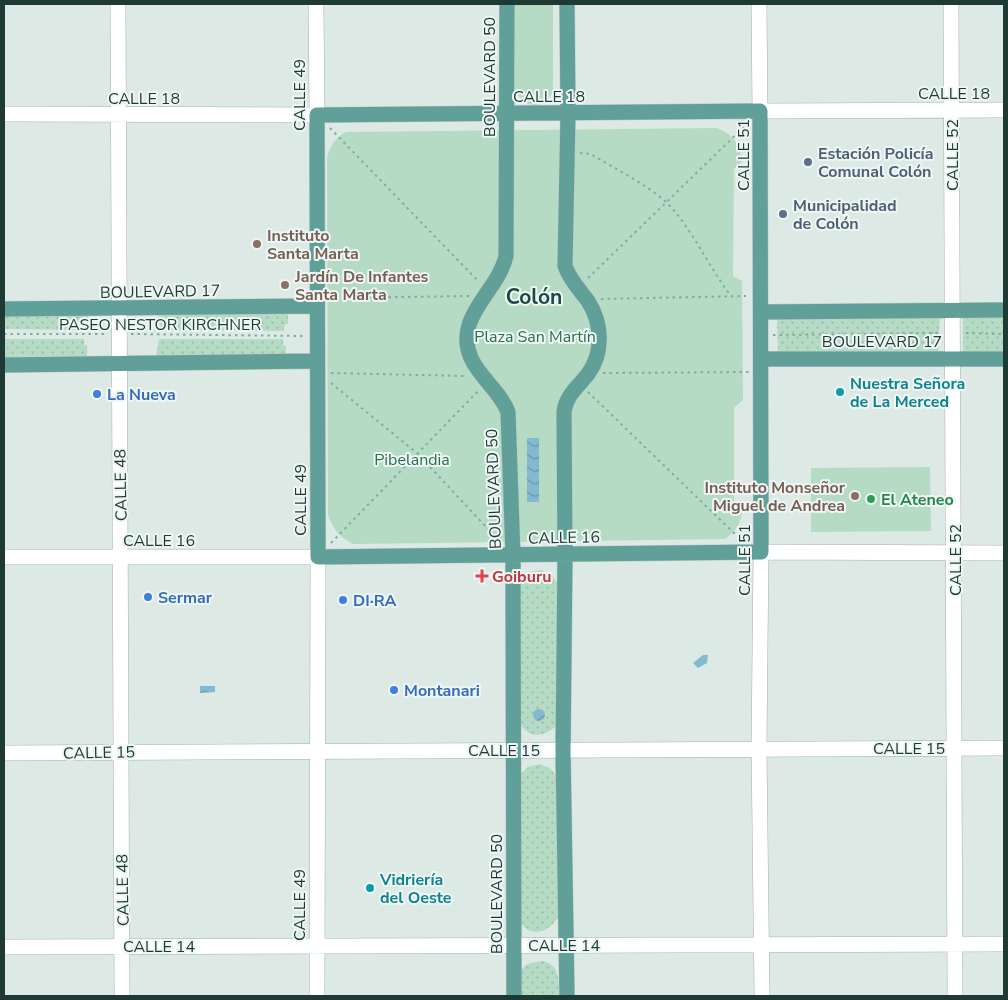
<svg xmlns="http://www.w3.org/2000/svg" width="1008" height="1000" font-family="'Nunito Sans',sans-serif">
<defs>
<pattern id="grass-dots" width="8" height="8" patternUnits="userSpaceOnUse" patternTransform="scale(1.25)"><rect width="8" height="8" fill="#b5dbc4"/><path d="M2 2h.1M6 6h.1" fill="none" stroke="#9bbda9" stroke-width="1.8" stroke-linecap="round"/></pattern>
<pattern id="water-waves" width="16" height="10" patternUnits="userSpaceOnUse" patternTransform="scale(1.25)"><rect width="16" height="10" fill="#83bad0"/><path d="M0 5q4-4 8 0t8 0" fill="none" stroke="#6b98aa"/></pattern>
</defs>
<rect width="100%" height="100%" fill="#dde9e5"/>
<path fill="url(#grass-dots)" d="M4 313H88V324H85V330L4 329Z
M158 313H288V324H285L284 331 160 330Z
M963 313H1004V354H963Z
M777 315H940L938 356 778 357Z
M4 339H84V345H87V356L4 357Z
M159 339H283V345L286 346V356H156Z
M541 570 552 575 559 586 556 726C544 737 530 739 520 724V580L529 572Z
M540 764 551 769 557 777 561 913C552 930 532 942 519 920L520 775 528 767Z
M542 961C561 964 558 981 559 996H519L520 971 527 964Z"/>
<path fill="#b5dbc4" d="M515 4H553V91C544 111 521 109 515 88Z
M716 128C734 134 739 143 742 162L734 169 733 276 742 281 743 400 734 408V502L743 507C741 522 738 530 725 539L353 544C339 537 333 529 328 515L327 158C330 145 335 138 346 132Z
M930 467 931 531 811 532V468Z"/>
<path fill="url(#water-waves)" d="M527 438H539V502H527Z
M703 655H708L707 663 698 668 693 663Z
M200 686H215V692L200 693Z
M533 715a6 6 0 1 1 12 0a6 6 0 1 1-12 0Z"/>
<g fill="none" stroke-linecap="round" stroke-linejoin="round">
<g stroke="#a0b1ad" stroke-width="16">
<path id="minor" d="M118 4 122 996
M759 4 760 111 1004 110
M951 4 955 996
M4 114 317 115 316 4
M4 557H318L317 996
M4 753 1004 748
M4 947 1004 944
M762 996 759 748 761 552 1004 553"/>
</g>
<g stroke="#bcc4c2" stroke-width="16">
<path id="major" d="M507 4 506 256C498 292 453 317 471 358 480 378 500 391 508 412L513 556 514 996
M760 111 761 552 318 557 317 115Z
M4 309 317 306
M761 312 1004 310
M761 359H1004
M4 365 316 361
M567 996 563 751 565 555 564 412C566 395 578 387 588 374 604 352 602 323 588 301 579 289 570 280 565 266L568 113 567 4"/>
</g>
<path stroke="#7dada5" stroke-width="2" stroke-dasharray="2.5 4" stroke-linecap="butt" d="M330 128 479 282
M580 153 591 154C616 170 658 189 676 213 697 239 711 270 731 296
M588 278 746 125
M330 298 470 296
M601 299 746 296
M966 333 1004 334
M4 334H106
M131 334 304 336
M773 335 938 333
M331 373 466 376
M603 373 749 372
M331 383 418 454 500 542
M588 392 739 538
M331 543 479 390"/>
<use href="#minor" stroke="#fff" stroke-width="15"/>
<use href="#major" stroke="#61a098" stroke-width="15"/>
</g>
<g fill="#5c6f8a" stroke="#edf6f3" stroke-width="2">
<circle cx="808" cy="162" r="5"/>
<circle cx="783" cy="214" r="5"/>
</g>
<g fill="#8d6e63" stroke="#edf6f3" stroke-width="2">
<circle cx="257" cy="244" r="5"/>
<circle cx="285" cy="285" r="5"/>
<circle cx="855" cy="496" r="5"/>
</g>
<g fill="#0f9aa8" stroke="#edf6f3" stroke-width="2">
<circle cx="840" cy="392" r="5"/>
<circle cx="370" cy="888" r="5"/>
</g>
<g fill="#3f7fe0" stroke="#edf6f3" stroke-width="2">
<circle cx="97" cy="394" r="5"/>
<circle cx="148" cy="597" r="5"/>
<circle cx="343" cy="600" r="5"/>
<circle cx="394" cy="690" r="5"/>
</g>
<circle fill="#2e9e5b" stroke="#edf6f3" stroke-width="2" cx="871" cy="499" r="5"/>
<path fill="#e0444e" stroke="#edf6f3" stroke-width="2" d="M479.5 568.5h5v5h5v5h-5v5h-5v-5h-5v-5h5z"/>
<g text-anchor="middle" stroke-width="4" stroke-linejoin="round" paint-order="stroke">
<g font-size="16" fill="#1f3935" stroke="#edf6f3">
<text transform="translate(489 77) rotate(-90)" y="6">BOULEVARD 50</text>
<text x="954" y="99">CALLE 18</text>
<text transform="translate(299 95) rotate(-90)" y="6">CALLE 49</text>
<text x="549" y="102">CALLE 18</text>
<text x="144" y="104">CALLE 18</text>
<text transform="translate(743 155) rotate(-90)" y="6">CALLE 51</text>
<text transform="translate(952 155) rotate(-90)" y="6">CALLE 52</text>
<text transform="translate(160 291) rotate(-1)" y="6">BOULEVARD 17</text>
<text x="160" y="330">PASEO NESTOR KIRCHNER</text>
<text x="882" y="347">BOULEVARD 17</text>
<text transform="translate(120 485) rotate(-91)" y="6">CALLE 48</text>
<text transform="translate(493 489) rotate(-92)" y="6">BOULEVARD 50</text>
<text transform="translate(300 500) rotate(-90)" y="6">CALLE 49</text>
<text transform="translate(564 537) rotate(-1)" y="6">CALLE 16</text>
<text x="159" y="546">CALLE 16</text>
<text transform="translate(744 560) rotate(-90)" y="6">CALLE 51</text>
<text transform="translate(955 560) rotate(-90)" y="6">CALLE 52</text>
<text x="909" y="754">CALLE 15</text>
<text x="504" y="756">CALLE 15</text>
<text transform="translate(99 752) rotate(-1)" y="6">CALLE 15</text>
<text transform="translate(122 890) rotate(-91)" y="6">CALLE 48</text>
<text transform="translate(496 894) rotate(-90)" y="6">BOULEVARD 50</text>
<text transform="translate(299 905) rotate(-90)" y="6">CALLE 49</text>
<text x="564" y="951">CALLE 14</text>
<text x="159" y="952">CALLE 14</text>
</g>
<g font-size="16" font-weight="bold" fill="#4e5e75" stroke="#edf6f3" text-anchor="start">
<text x="818" y="159">Estación Policía<tspan x="818" dy="18">Comunal Colón</tspan></text>
<text x="793" y="211">Municipalidad<tspan x="793" dy="18">de Colón</tspan></text>
</g>
<g font-size="16" font-weight="bold" fill="#785e54" stroke="#edf6f3" text-anchor="start">
<text x="267" y="241">Instituto<tspan x="267" dy="18">Santa Marta</tspan></text>
<text x="295" y="282">Jardín De Infantes<tspan x="295" dy="18">Santa Marta</tspan></text>
<text x="845" y="493" text-anchor="end">Instituto Monseñor<tspan x="845" dy="18">Miguel de Andrea</tspan></text>
</g>
<g font-size="16" fill="#296f4e" stroke="#edf6f3">
<text x="535" y="342">Plaza San Martín</text>
<text x="412" y="465">Pibelandia</text>
</g>
<g font-size="16" font-weight="bold" fill="#0d838f" stroke="#edf6f3" text-anchor="start">
<text x="850" y="389">Nuestra Señora<tspan x="850" dy="18">de La Merced</tspan></text>
<text x="380" y="885">Vidriería<tspan x="380" dy="18">del Oeste</tspan></text>
</g>
<g font-size="16" font-weight="bold" fill="#366cbe" stroke="#edf6f3" text-anchor="start">
<text x="107" y="400">La Nueva</text>
<text x="158" y="603">Sermar</text>
<text x="353" y="606">DI·RA</text>
<text x="404" y="696">Montanari</text>
</g>
<g font-size="16" font-weight="bold" fill="#27864d" stroke="#edf6f3" text-anchor="start">
<text x="881" y="505">El Ateneo</text>
</g>
<g font-size="16" font-weight="bold" fill="#be3a42" stroke="#edf6f3" text-anchor="start">
<text x="492" y="582">Goiburu</text>
</g>
<g font-size="21" font-weight="bold" fill="#1b4a45" stroke="#edf6f3">
<text x="534" y="304">Colón</text>
</g>
</g>
<rect width="1008" height="1000" fill="none" stroke="#1f3935" stroke-width="10"/>
</svg>
